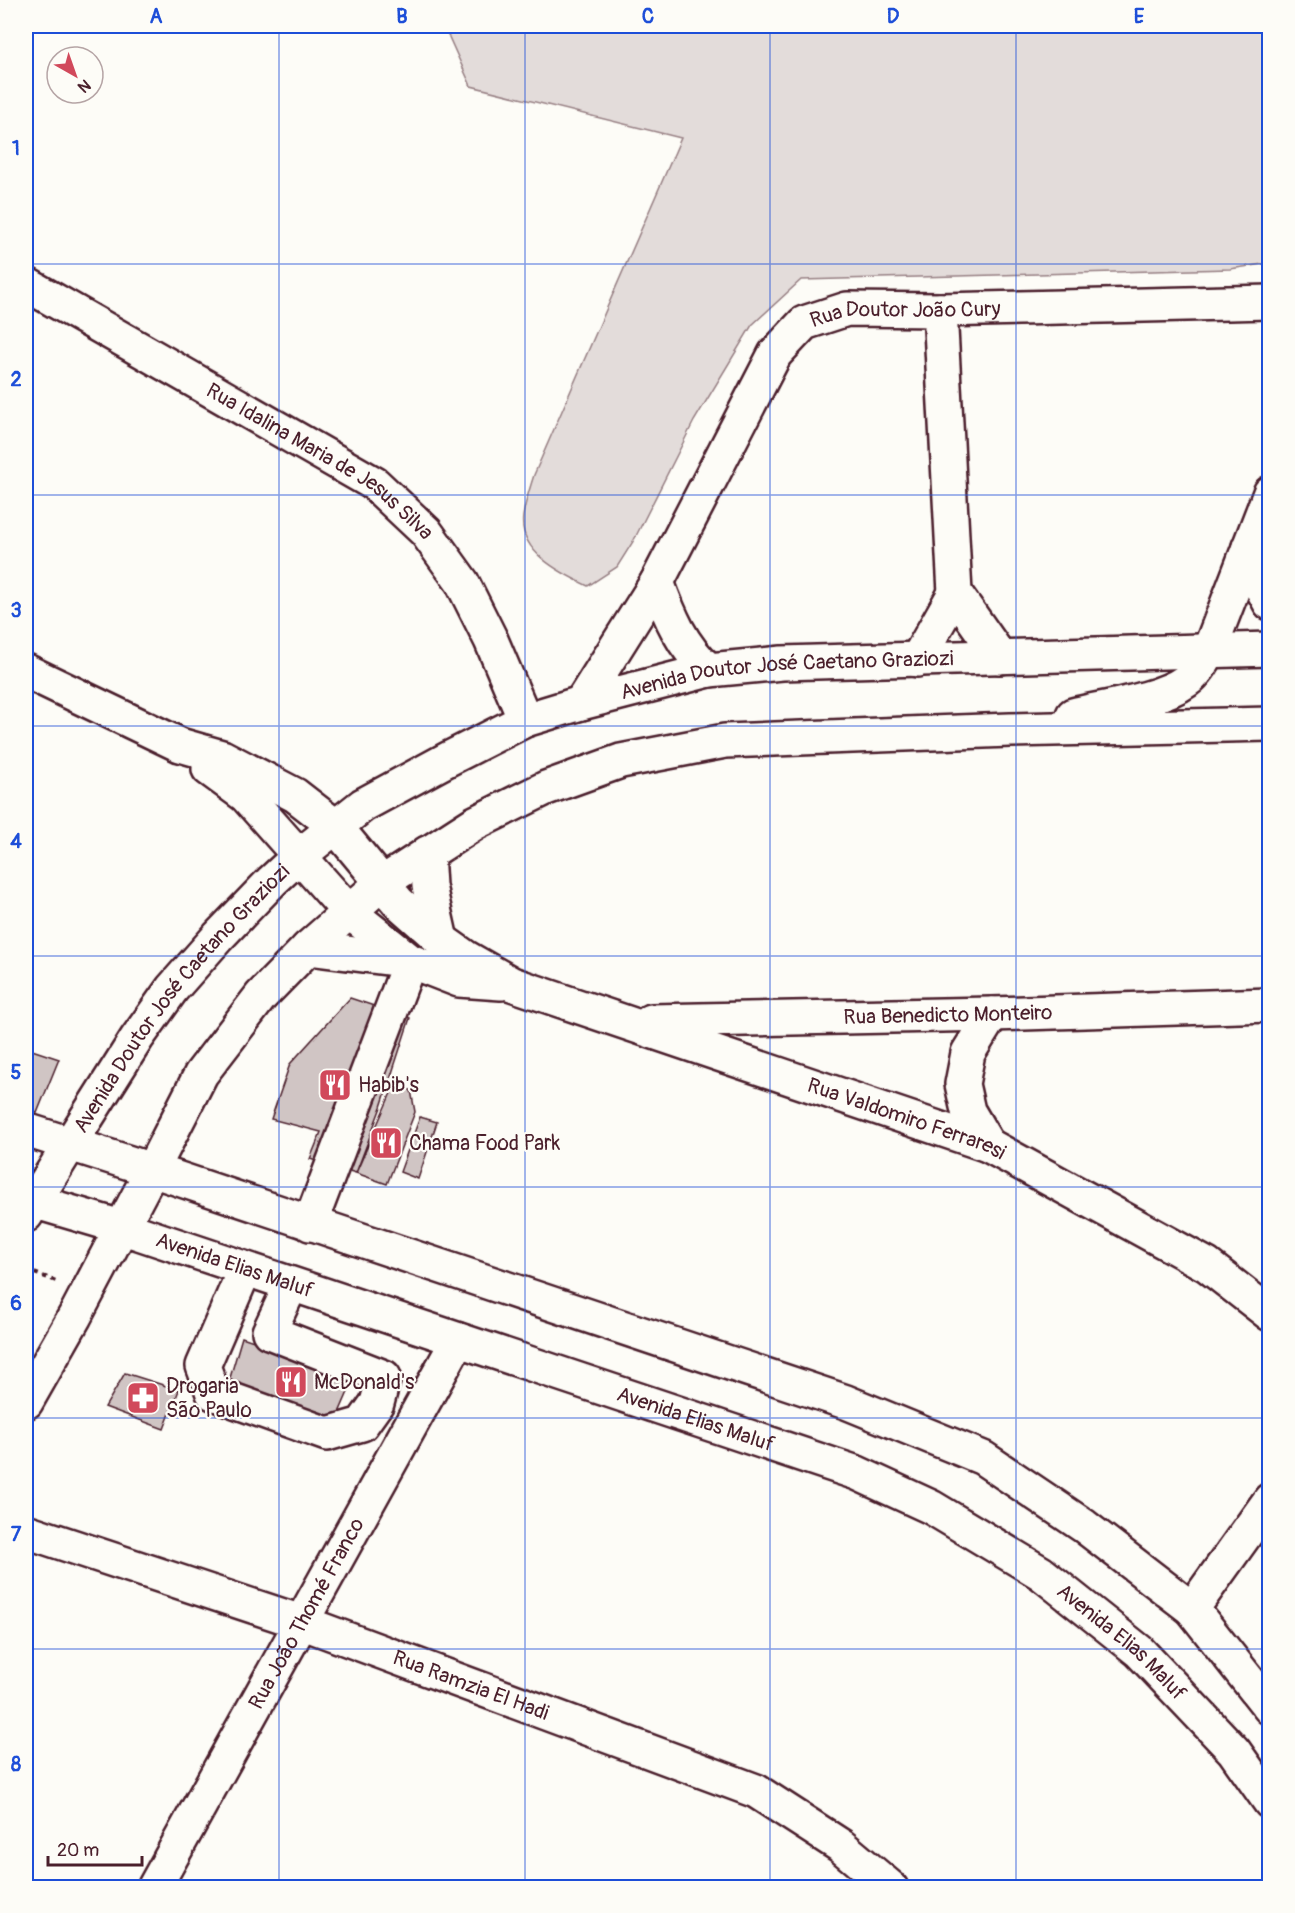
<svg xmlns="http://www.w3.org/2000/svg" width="1295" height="1913" font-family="Pangolin,sans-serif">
<rect width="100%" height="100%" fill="#fdfcf7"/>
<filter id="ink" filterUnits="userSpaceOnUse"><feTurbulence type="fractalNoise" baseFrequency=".0167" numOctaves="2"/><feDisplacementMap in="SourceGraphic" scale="12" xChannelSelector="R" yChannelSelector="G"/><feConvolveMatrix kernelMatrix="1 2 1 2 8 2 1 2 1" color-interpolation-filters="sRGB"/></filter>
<g filter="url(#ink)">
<path fill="#e3dcda" stroke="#967e82" stroke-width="1.5" d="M444 26H1269V263L1230 269 801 280 752 325 694 421 634 540 617 567 588 586C561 573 518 552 523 516 525 502 530 488 534 475L681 138 471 86Z"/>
<path fill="#d0c5c4" stroke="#4a1f2b" stroke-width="1.5" d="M350 998 410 1018 381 1107 356 1173 310 1159 321 1132 271 1119 290 1064Z
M26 1048 59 1059 37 1113 26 1109Z
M394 1086 411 1090 415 1112 387 1184 356 1173Z
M420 1117 437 1122 418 1179 400 1172Z
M242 1337 355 1376 335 1422 227 1388Z
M125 1373 179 1390 164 1429 105 1407Z"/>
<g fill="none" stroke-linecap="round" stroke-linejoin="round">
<g stroke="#4a1f2b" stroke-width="38">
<g id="minor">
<path id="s1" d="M26 284 375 484 426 532 462 582 491 640 525 720"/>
<path d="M940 310 955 593"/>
<path d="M1249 547 1257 579 1270 603"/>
<path id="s2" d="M657 582 775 354 804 323 847 309 940 310 1270 302"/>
<path d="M917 660 955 593 1000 657"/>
<path id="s3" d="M26 671 180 745 222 757 295 795 335 826 398 902 441 940 465 957 512 984 988 1145 1207 1265 1270 1314"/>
<path d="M581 703 657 582C669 615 682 647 709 670"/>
<path d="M1073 715C1105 707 1160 700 1186 681 1197 673 1203 662 1209 651L1270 493"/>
<path d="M1270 724 1010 730 725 741 621 761 546 788 475 823 382 883 308 948 261 996 201 1074 152 1170 846 1402 983 1458 1084 1526 1192 1609 1270 1708"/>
<path d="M209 769 246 796 348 911 410 961 459 980 501 983"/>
<path d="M427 853 429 886 441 940"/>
<path d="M308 948 410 961 310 1224"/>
<path id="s4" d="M651 1021 992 1014 1270 1005"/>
<path id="s5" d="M70 1144 137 1038 172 989 218 937 272 881 299 856 363 805 448 759 525 720 581 703 709 670 782 663 1270 649"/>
<path d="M988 1145 968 1111 962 1084 968 1053 992 1014"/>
<path id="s6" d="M121 1227 857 1473 931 1507 1041 1573 1139 1651 1234 1751 1270 1802"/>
<path d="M245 1269 203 1366 213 1393 327 1434 362 1424 377 1403 384 1377 269 1332 291 1285"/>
<path id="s7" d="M26 1531 301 1622 756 1791 841 1846 891 1888"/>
<path d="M1192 1609 1270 1500"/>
<path id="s8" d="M154 1888 458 1340"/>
</g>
</g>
<g stroke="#4a1f2b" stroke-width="38">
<path id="major" d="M26 1130 152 1170 75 1316 26 1402
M26 1199 121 1227
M26 1215 70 1144"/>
</g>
<path stroke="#4a1f2b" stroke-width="4" stroke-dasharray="4.5 4.5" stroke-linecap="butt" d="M26 1270 59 1282"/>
<use href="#minor" stroke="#fdfcf7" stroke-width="33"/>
<use href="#major" stroke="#fdfcf7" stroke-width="33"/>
</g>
</g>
<path fill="none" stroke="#1d4ed8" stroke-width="1.5" stroke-opacity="0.55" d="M279 26V1888M525 26V1888M770 26V1888M1016 26V1888M26 264H1270M26 495H1270M26 726H1270M26 956H1270M26 1187H1270M26 1418H1270M26 1649H1270"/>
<defs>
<g id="restaurant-square" transform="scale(1.725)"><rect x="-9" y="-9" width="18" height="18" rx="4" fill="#d1495b" stroke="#fdfcf7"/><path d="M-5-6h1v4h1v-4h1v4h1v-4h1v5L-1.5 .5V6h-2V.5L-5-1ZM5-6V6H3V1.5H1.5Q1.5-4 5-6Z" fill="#fff"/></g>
<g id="pharmacy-square" transform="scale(1.725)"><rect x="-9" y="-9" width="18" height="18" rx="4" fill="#d1495b" stroke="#fdfcf7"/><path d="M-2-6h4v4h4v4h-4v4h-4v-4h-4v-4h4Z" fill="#fff"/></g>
</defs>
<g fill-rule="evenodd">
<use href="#restaurant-square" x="335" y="1085"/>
<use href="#restaurant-square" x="386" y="1143"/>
<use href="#restaurant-square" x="291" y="1382"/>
<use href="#pharmacy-square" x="143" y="1398"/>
</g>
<g text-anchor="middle" stroke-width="4.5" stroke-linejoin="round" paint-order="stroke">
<g font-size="21" fill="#4a1f2b" stroke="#fdfcf7">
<text dy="7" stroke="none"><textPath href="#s2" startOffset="402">Rua Doutor João Cury</textPath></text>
<text dy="7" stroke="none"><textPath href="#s1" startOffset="344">Rua Idalina Maria de Jesus Silva</textPath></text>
<text dy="7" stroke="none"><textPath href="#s5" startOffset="902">Avenida Doutor José Caetano Graziozi</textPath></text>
<text dy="7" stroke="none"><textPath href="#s5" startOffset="184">Avenida Doutor José Caetano Graziozi</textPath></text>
<text dy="7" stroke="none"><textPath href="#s4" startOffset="297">Rua Benedicto Monteiro</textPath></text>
<text dy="7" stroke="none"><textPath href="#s3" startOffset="1004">Rua Valdomiro Ferraresi</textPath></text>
<text dy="7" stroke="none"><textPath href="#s6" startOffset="120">Avenida Elias Maluf</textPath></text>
<text dy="7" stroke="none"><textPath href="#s6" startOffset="606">Avenida Elias Maluf</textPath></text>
<text dy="7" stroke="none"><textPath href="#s8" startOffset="314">Rua João Thomé Franco</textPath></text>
<text dy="7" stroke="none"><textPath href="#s6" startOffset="1092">Avenida Elias Maluf</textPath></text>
<text dy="7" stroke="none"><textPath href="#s7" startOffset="471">Rua Ramzia El Hadi</textPath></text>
</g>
<g font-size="21" fill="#4a1f2b" stroke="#fdfcf7" text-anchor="start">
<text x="358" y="1092">Habib's</text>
<text x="409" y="1150">Chama Food Park</text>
<text x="314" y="1389">McDonald's</text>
<text x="166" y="1393">Drogaria<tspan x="166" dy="24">São Paulo</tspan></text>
</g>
</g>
<rect width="1295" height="1913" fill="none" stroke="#fdfcf7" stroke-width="66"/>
<g transform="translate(75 75) rotate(140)"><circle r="28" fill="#fdfcf7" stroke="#b5a4a5" stroke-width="1.5"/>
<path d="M0-4.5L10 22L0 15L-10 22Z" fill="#d1495b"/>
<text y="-9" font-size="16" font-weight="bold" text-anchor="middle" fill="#4a1f2b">N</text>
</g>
<path d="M48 1856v9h94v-9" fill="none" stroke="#4a1f2b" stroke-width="3"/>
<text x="57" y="1856" font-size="18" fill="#4a1f2b" stroke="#fdfcf7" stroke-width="4.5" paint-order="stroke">20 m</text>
<rect x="33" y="33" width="1229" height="1847" fill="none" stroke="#1d4ed8" stroke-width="2"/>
<g font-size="20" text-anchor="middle" font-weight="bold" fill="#1d4ed8">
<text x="156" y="23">A</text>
<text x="402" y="23">B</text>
<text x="648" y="23">C</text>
<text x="893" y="23">D</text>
<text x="1139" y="23">E</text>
<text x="16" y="155">1</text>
<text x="16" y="386">2</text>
<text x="16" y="617">3</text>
<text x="16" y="848">4</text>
<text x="16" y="1079">5</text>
<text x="16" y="1310">6</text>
<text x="16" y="1541">7</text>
<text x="16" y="1771">8</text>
</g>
</svg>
